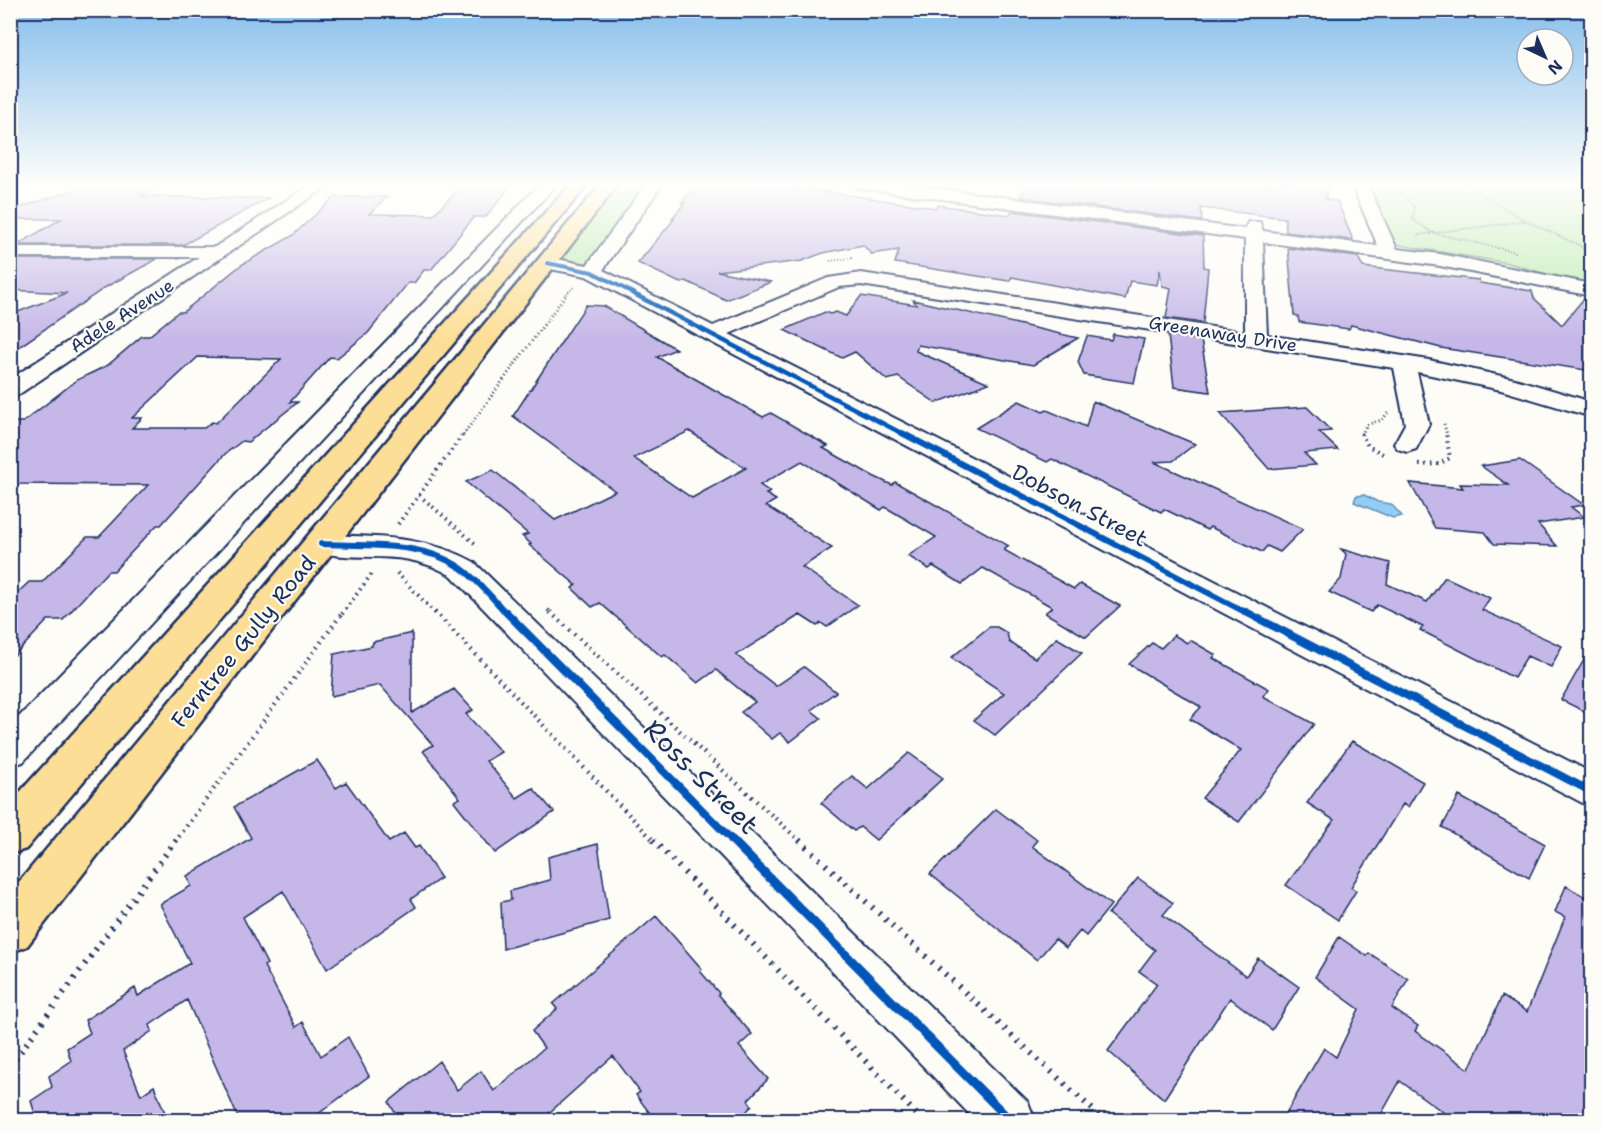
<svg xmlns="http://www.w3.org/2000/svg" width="1602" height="1131" font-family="'Shantell Sans',sans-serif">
<rect width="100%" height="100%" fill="#fdfcf7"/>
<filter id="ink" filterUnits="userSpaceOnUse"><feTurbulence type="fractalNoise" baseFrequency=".0167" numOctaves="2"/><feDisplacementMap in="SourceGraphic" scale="12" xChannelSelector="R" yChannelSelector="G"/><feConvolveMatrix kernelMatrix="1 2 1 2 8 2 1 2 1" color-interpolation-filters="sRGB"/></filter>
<g filter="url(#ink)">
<path fill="#b8eaab" stroke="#6a8c84" stroke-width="1.5" d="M611 183H655L592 272 547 263Z
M1359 183H1591V287L1508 263 1387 243Z"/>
<path fill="#94cdf3" stroke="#648eb7" stroke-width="1.5" d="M1364 495 1378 502 1391 504 1402 516 1393 518 1354 502 1356 496Z"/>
<path fill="#c5b7e8" stroke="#1b2f5e" stroke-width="1.5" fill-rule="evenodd" d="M94 183H162L141 196 269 198 183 245H17L61 219H10V211Z
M465 183H513L486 217H474L431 270H424L414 283H408L368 333 337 358 330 357 290 402H298L248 442 242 441 225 454 161 525H157L114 571H108L63 620H48L10 660V600L29 582H42L87 537H99L148 485 10 484V422H23L77 380 108 365 142 336H149L178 312H183L241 265 292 236 335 197H387L369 214 433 215ZM198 357 281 359 216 423 212 422 204 428H132L142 418H132Z
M698 183H767L936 208 938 205 1009 215 1012 211 1203 236 1204 267 1208 268 1203 323 1166 318 1171 288 1162 286 1160 270 1157 285 1130 281 1125 299 1012 277 1009 281 895 263 899 250 871 254 863 245 823 253 802 261 717 271 771 282 726 300 686 281 680 283 638 263 675 218H672L685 203H681Z
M1029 183H1089L1147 190 1148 188 1156 189 1158 185 1181 188 1182 183H1327L1326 200 1337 201 1353 240 1286 232 1285 218 1201 208 1202 221 1020 197Z
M1288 248 1358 257 1363 267 1479 280 1480 283 1532 291 1534 298 1562 325 1585 297 1592 298V371L1441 348 1351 325 1349 329 1299 322 1298 316 1294 315Z
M10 259H157L106 287 10 353V315L67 293 10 290Z
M861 296 917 305 913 300 1078 338 1033 365 918 345 916 351 989 383 936 403 898 377 887 380 855 352 842 358 784 330 825 312 830 314 836 312 846 316Z
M586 305 604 306 676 349 657 357 720 393 763 417 771 413 828 446 823 448 873 476 892 485 895 482 1009 546 1004 550 1074 589 1080 584 1120 606 1086 637 1045 613 1052 607 983 568 962 584 933 566 929 569 908 556 936 537 885 507 881 510 802 461 760 485 770 492 766 494 776 500 766 506 832 548 802 567 858 605 827 627 821 623 817 626 800 615 736 655 776 686 804 667 836 692 811 710 821 718 790 742 780 733 772 739 741 712 755 702 716 670 698 683 665 655 662 657 600 603 592 607 572 588 576 585 529 545 531 544 522 536 528 534 466 482 493 470 555 520 615 491 513 416ZM689 431 746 468 692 498 634 458Z
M1113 334 1144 339 1134 383 1084 375 1078 362 1087 336 1111 340Z
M1168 335 1201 340 1210 392 1174 387Z
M1019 401 1043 412 1047 410 1086 427 1093 401 1195 444 1173 461 1154 462 1303 529 1280 552 1267 546 1262 552 1210 527 1207 530 1164 509 1161 512 1052 459 1047 462 976 428Z
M1307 407 1331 431 1319 432 1338 450 1304 453 1316 465 1269 469 1220 413Z
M1520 460 1584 505 1571 507 1584 517 1538 524 1557 546 1494 544 1485 532 1435 528 1410 483 1463 488 1460 484 1508 485 1481 466Z
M1341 549 1390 563 1387 584 1427 602 1445 577 1490 598 1482 610 1562 646 1551 667 1527 656 1514 678 1420 630 1423 627 1377 605 1371 612 1329 592 1341 579 1346 554Z
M989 627H997L1007 633 1009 642 1035 658 1057 638 1082 653 995 735 974 720 1004 693 951 658Z
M412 633V713L454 689 473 710 466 714 501 752 486 761 517 798 533 788 554 812 495 853 454 801 460 798 423 751 433 745 380 685 331 696 334 654 372 646 373 642Z
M1174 635 1187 643 1190 640 1216 655 1213 658 1269 689 1263 696 1314 724 1239 822 1202 798 1241 750 1190 719 1201 707 1129 664 1152 643 1161 648Z
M1592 646V715L1561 700Z
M1352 741 1423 782 1408 807 1403 804 1351 887 1356 891 1338 920 1286 885 1334 820 1307 803Z
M909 753 943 778 876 840 860 827 854 831 821 803 852 776 868 789Z
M317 760 336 788 346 782 389 842 404 833 415 848 419 846 441 878 411 899 416 907 327 969 283 891 243 917 267 964 264 966 296 1027 303 1022 321 1056 348 1037 369 1076 310 1120H239L187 1000 150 1025 152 1031 123 1051 141 1095 154 1086 168 1120H37L31 1101 52 1087 49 1076 71 1061 67 1048 90 1033 85 1020 135 988 138 996 190 963 160 904 191 886 187 876 251 838 234 807Z
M1459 796 1545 844 1529 878 1442 827Z
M996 809 1037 840 1032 846 1111 905 1086 936 1080 931 1066 948 1055 939 1037 960 930 874Z
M598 844 609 920 503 949 501 902 511 900 510 891 550 880 548 857Z
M1138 878 1173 903 1163 915 1246 976 1258 958 1299 987 1272 1030 1230 998 1164 1099 1108 1051 1157 984 1139 971 1155 950 1108 914Z
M1566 886 1592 901V1120H1454L1400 1081 1378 1120H1282L1324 1048 1336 1057 1359 1009 1315 977 1339 937 1367 956 1369 953 1408 979 1392 1008 1418 1026 1415 1031 1469 1069 1502 996 1527 1012 1565 917 1555 912Z
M656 916 702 969 700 971 719 993 718 995 752 1034 739 1046 768 1079 748 1100 752 1106 738 1120H655L636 1095 640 1092 613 1056 541 1120H399L389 1102 439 1061 457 1090 481 1071 494 1091 544 1048 532 1031 557 1009 553 1004Z"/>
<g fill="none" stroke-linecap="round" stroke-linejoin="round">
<g stroke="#1b2f5e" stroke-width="4">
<path id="minor" d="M313 183H332L18 395 10 397V379L199 257H10V247H215Z
M541 183H558L23 762 10 766V726Z
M647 183H663L603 270 713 326 828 278 861 273 1245 332V239L858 188 850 183H895L1245 229 1248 222H1260L1263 231 1378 246 1351 183H1367L1397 249 1440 254 1592 284V296L1440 266 1263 242 1267 335 1429 360 1515 379 1592 402V417L1501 390 1417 372 1429 424 1416 449 1407 452 1398 449 1394 444 1405 424 1394 368 861 285 839 287 729 334 1592 773V808L586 276 540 267 538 263 540 259 547 257 587 265Z
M321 535C374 537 426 535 474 562L1028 1102 1035 1120H975L452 576C401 546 362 564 311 551L306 544 311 537Z"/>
</g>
<g stroke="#1b2f5e" stroke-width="5">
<path id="major" d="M572 183H589L26 849 10 854V803Z
M602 183H619L27 946 10 953V893Z"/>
</g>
<path stroke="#1b2f5e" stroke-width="2" stroke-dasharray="1 2" stroke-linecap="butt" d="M824 183 838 185
M1391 183 1413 205 1415 209 1412 219 1433 233 1526 221 1579 245 1592 255
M1461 183 1525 220
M1418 235 1433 233 1516 252
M830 261 852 258
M566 294 574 287"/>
<path stroke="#1b2f5e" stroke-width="3" stroke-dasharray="1 3" stroke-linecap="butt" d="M1444 424 1447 435
M463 435 567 293
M1362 435 1366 425 1382 420 1388 413"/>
<path stroke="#1b2f5e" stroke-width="4" stroke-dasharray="1.5 4.5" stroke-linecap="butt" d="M1361 433 1368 446 1383 454
M1419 465 1439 464 1450 458 1446 433
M419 495 478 546
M398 524 464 433
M397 573 436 614
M548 610 552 614
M342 614 373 572"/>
<path stroke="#1b2f5e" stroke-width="4.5" stroke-dasharray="1.5 5" stroke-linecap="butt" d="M435 612 655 842
M550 612 801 842
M175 842 343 612"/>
<path stroke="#1b2f5e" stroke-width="6" stroke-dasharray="2 7" stroke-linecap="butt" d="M653 840 922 1120
M799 840 1104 1120
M10 1066 176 840"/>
<use href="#minor" fill="#fdfcf7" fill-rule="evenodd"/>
<use href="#major" fill="#fdde96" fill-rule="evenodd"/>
<g stroke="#fdfcf7" stroke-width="6">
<path id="cycleway-far4" d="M547 263 592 272 635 294"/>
</g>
<g stroke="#fdfcf7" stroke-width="8">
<path id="cycleway-far3" d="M632 293 905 435"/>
</g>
<g stroke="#fdfcf7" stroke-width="10">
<path id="cycleway-far2" d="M902 433 1249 614
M321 544C367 546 421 541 461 568 478 580 493 599 507 614"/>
</g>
<g stroke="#fdfcf7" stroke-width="11">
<path id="cycleway-far1" d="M506 612 734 842
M1246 612 1592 792"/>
</g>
<g stroke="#fdfcf7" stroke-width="13">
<path id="cycleway" d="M732 840 1010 1120"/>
</g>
<use href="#cycleway-far4" stroke="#0057b8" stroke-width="4"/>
<use href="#cycleway-far3" stroke="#0057b8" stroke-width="4.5"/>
<use href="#cycleway-far2" stroke="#0057b8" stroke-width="6"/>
<use href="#cycleway-far1" stroke="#0057b8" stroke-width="8"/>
<use href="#cycleway" stroke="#0057b8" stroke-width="9"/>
</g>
</g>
<linearGradient id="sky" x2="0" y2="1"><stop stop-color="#86beec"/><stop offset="0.54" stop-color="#fefefb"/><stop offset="1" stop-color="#fefefb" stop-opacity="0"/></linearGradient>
<rect width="1602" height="342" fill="url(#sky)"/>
<g text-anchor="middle" stroke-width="4.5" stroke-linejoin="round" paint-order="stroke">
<g font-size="18" fill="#1b2f5e" stroke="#fdfcf7">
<text transform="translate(122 316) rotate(-33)" y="6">Adele Avenue</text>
<text transform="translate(1223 334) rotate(9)" y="6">Greenaway Drive</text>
</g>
<g font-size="22" fill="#1b2f5e" stroke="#fdfcf7">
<text transform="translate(1080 505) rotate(28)" y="8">Dobson Street</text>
<text transform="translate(243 641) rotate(-51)" y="8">Ferntree Gully Road</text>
</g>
<g font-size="27" fill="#1b2f5e" stroke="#fdfcf7">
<text transform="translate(701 777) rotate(45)" y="9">Ross Street</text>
</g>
</g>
<rect width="1602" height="1131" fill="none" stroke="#fdfcf7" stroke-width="36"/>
<rect x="18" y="18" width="1566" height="1095" fill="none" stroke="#1b2f5e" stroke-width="2" filter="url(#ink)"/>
<g transform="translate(1545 57) rotate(136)"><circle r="28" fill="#fdfcf7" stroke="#a3aaba" stroke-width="1.5"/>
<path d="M0-4.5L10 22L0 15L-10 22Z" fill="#1b2f5e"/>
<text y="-9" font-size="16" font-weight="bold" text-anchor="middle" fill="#1b2f5e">N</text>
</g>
</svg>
